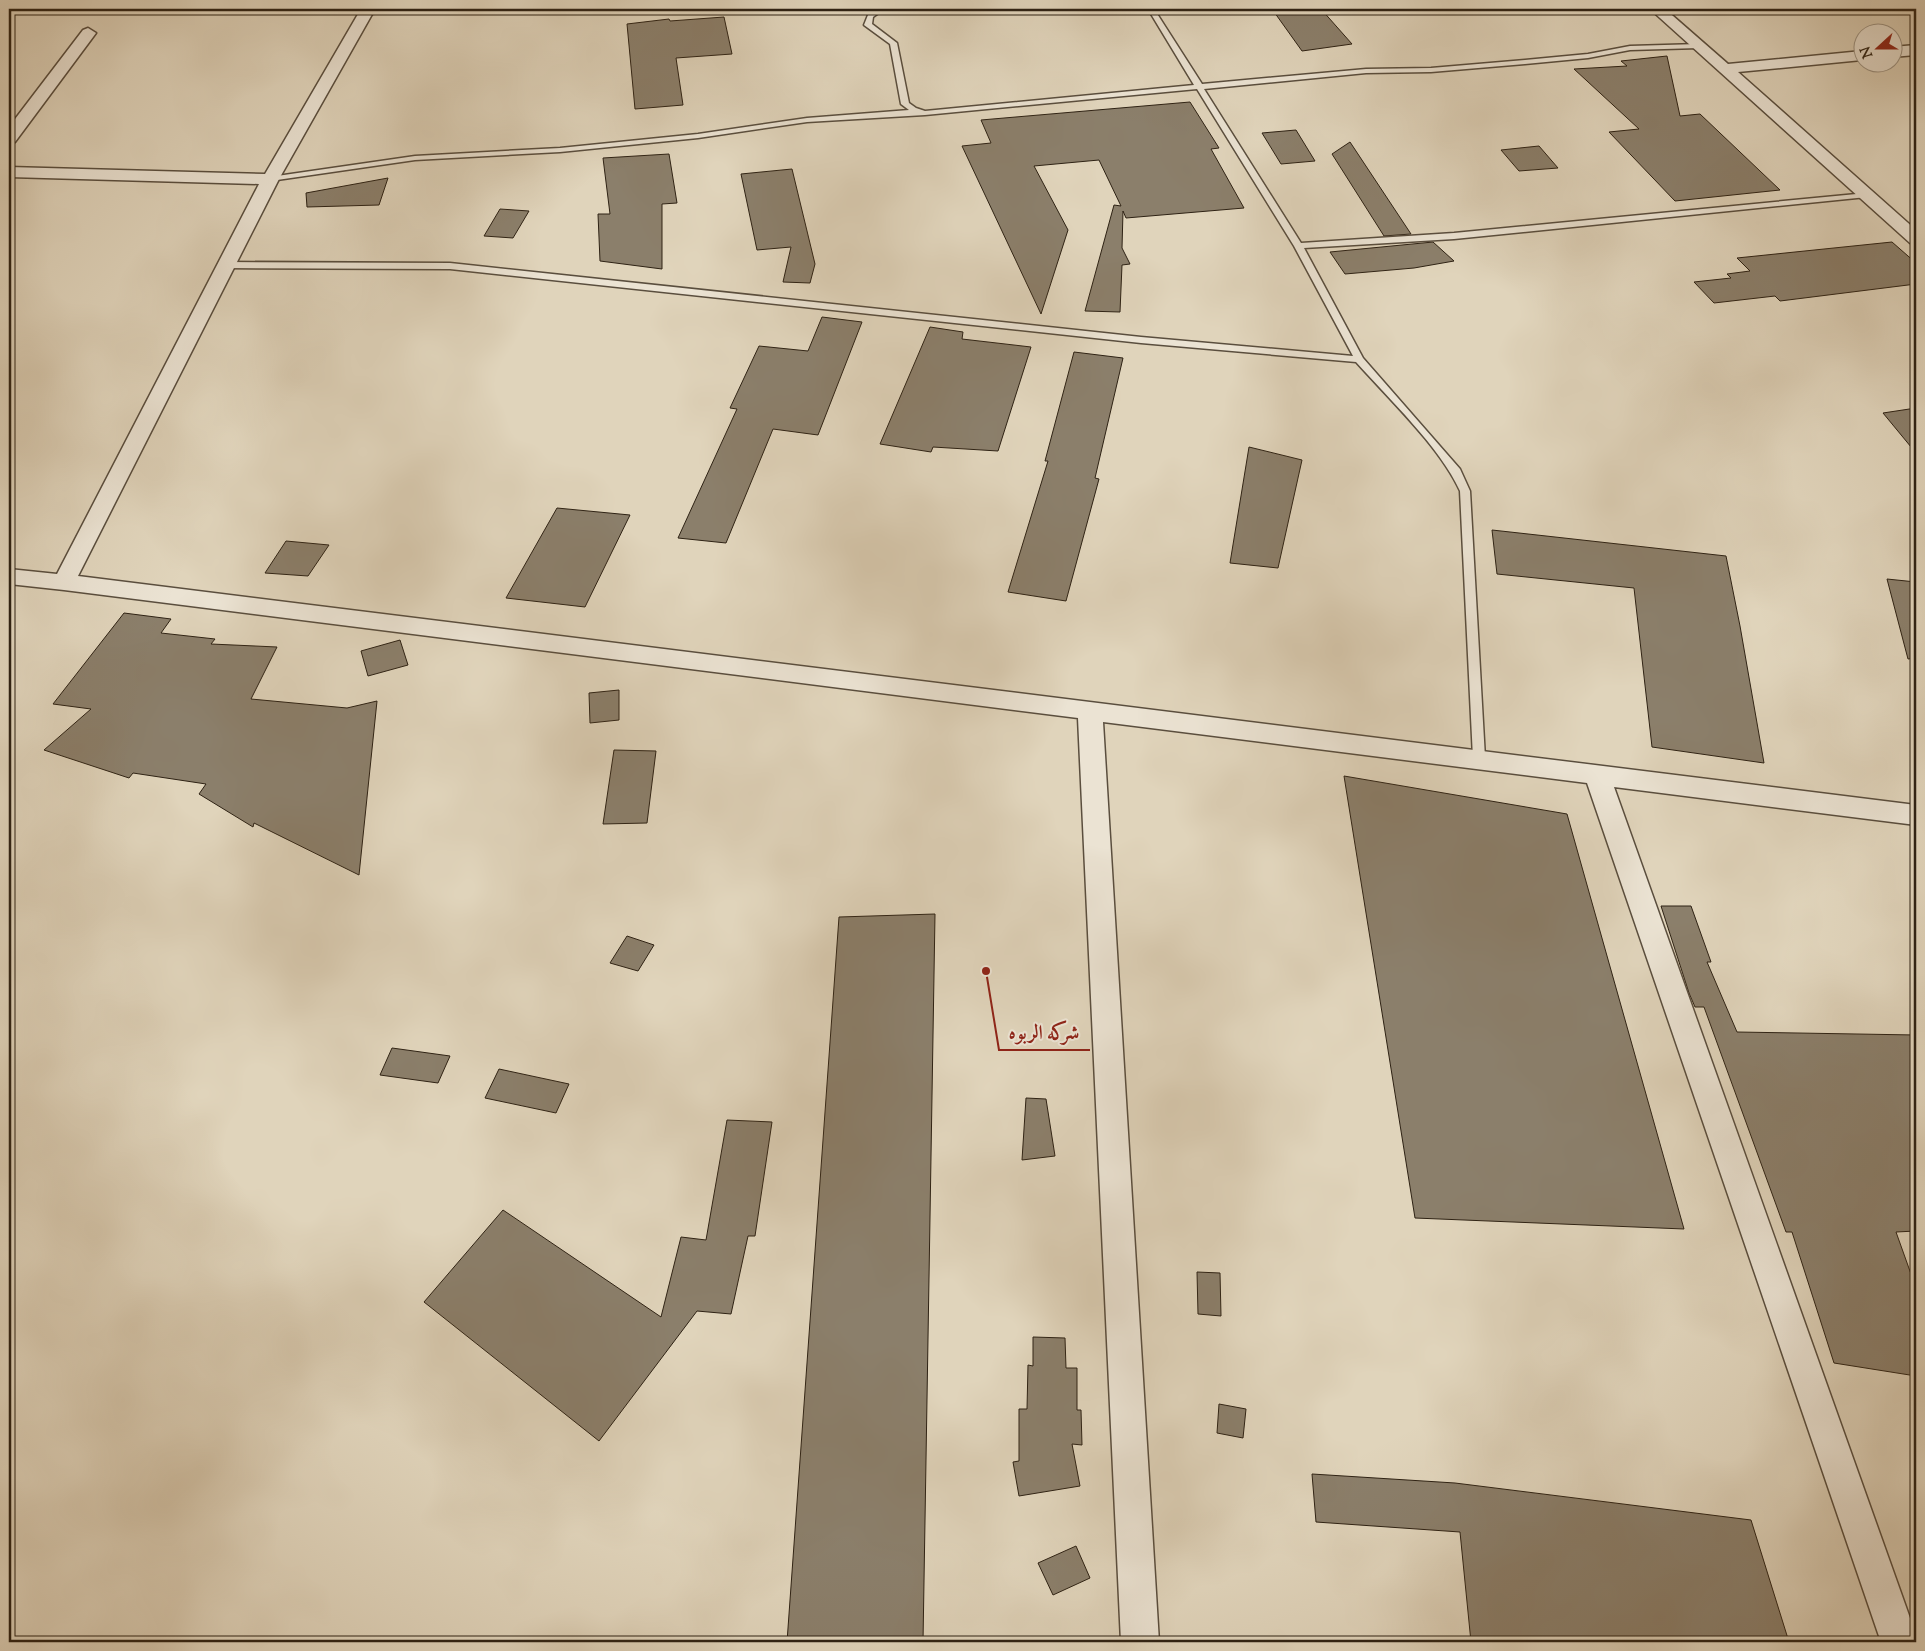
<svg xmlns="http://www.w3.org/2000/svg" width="1925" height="1651" font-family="'Sorts Mill Goudy',Amiri,serif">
<rect width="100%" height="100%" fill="#e0d4bb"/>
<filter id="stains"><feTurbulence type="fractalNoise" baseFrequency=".004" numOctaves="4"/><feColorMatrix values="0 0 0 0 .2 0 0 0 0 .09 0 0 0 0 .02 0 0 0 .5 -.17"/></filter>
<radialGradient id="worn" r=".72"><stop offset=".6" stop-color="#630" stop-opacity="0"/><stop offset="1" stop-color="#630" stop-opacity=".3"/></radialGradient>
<path fill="#8b7f6b" stroke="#2e2214" d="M1272 9H1321L1352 44 1302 51Z
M724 17 732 54 676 58 683 105 635 109 627 24 669 19 670 21Z
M1667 56 1680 116 1700 114 1780 190 1675 201 1609 132 1639 129 1574 69 1627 66 1621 61Z
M1190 102 1219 148 1211 149 1244 208 1126 218 1123 211 1122 248 1130 264 1122 265 1120 312 1085 311 1114 205 1121 206 1099 160 1034 166 1068 230 1041 314 962 146 991 143 981 120Z
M1296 130 1315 161 1281 164 1262 133Z
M1350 142 1411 234 1384 236 1332 154Z
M1539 146 1558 168 1519 171 1501 150Z
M669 154 677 203 662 204V269L600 261 598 214H610L603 158Z
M792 169 815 264 810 283 783 282 791 247 757 250 741 174Z
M388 178 379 205 307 207 306 193Z
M500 209 529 211 513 238 484 236Z
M1433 242 1454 261 1414 268 1345 274 1330 252Z
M1892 242 1916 263V284L1780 301 1775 296 1714 303 1694 282 1731 278 1727 274 1750 271 1737 258Z
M822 317 862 322 818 435 773 429 726 543 678 538 737 409 730 408 759 346 808 351Z
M930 327 963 332 962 339 1031 347 998 451 933 447 931 452 880 444Z
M1074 352 1123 358 1095 478 1099 479 1066 601 1008 592 1048 461H1045Z
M1916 408V453L1883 413Z
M1249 447 1302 460 1278 568 1230 563Z
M557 508 630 515 585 607 506 598Z
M1492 530 1726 556 1740 626 1764 763 1652 747 1634 588 1497 574Z
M286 541 329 545 308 576 265 573Z
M1887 579 1916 582V658L1908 659Z
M124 613 171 619 161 633 215 639 211 644 277 647 251 699 347 708 377 701 359 875 254 823 253 827 199 794 206 784 133 773 129 778 44 750 91 709 53 704Z
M400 640 408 665 368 676 361 651Z
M619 690V720L590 723 589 693Z
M614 750 656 751 647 823 603 824Z
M1344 776 1567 814 1684 1229 1415 1218Z
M1661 906H1691L1711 962H1707L1737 1032 1916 1035V1231L1896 1232 1916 1288V1376L1834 1363 1792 1232H1786L1704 1007H1695L1689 993Z
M935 914 923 1642H787L839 917Z
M627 936 654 945 638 971 610 963Z
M392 1048 450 1056 438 1083 380 1075Z
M499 1069 569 1084 556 1113 485 1098Z
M1026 1098 1046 1099 1055 1156 1022 1160Z
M727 1120 772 1122 755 1236H748L731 1314 697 1311 599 1441 424 1302 503 1210 661 1317 681 1237 706 1240Z
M1197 1272 1220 1273 1221 1316 1198 1314Z
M1033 1337 1065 1338 1066 1368H1077V1410H1081L1082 1445 1072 1444 1080 1486 1019 1496 1013 1462 1019 1461V1409H1027L1028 1365 1033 1366Z
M1219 1404 1246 1409 1243 1438 1217 1433Z
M1312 1474 1455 1483 1751 1520 1789 1642H1471L1460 1532 1316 1522Z
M1076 1546 1090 1578 1053 1595 1038 1563Z"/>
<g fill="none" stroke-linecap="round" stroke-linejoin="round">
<g stroke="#5a4e3e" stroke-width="3">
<path id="service" d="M384 9H414L410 11 368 14 364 12Z
M876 9H884L873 17 872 24 897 43 909 103 916 108 925 111 1194 85 1148 9H1154L1202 84 1366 69 1431 68 1525 60 1588 54 1630 46 1699 44 1703 46 1699 48 1630 50 1588 58 1525 64 1431 72 1366 73 1204 89 1301 243 1454 233 1867 193 1871 195 1867 197 1454 239 1304 248 1363 358 1460 469 1470 491 1485 758 1479 762 1473 758 1460 491C1440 447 1389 399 1356 362L1141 343 450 269 226 268 222 265 226 262 450 263 1141 337 1353 356 1294 246 1197 89 925 115 807 122 698 138 560 152 415 160 270 181 266 179 270 177 415 156 560 148 698 134 807 118 909 110 901 104 890 44 864 25 868 15Z"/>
</g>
<g stroke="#5a4e3e" stroke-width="3">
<path id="minor" d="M361 9H375L279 179 78 576 1916 805V825L1614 787 1916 1635V1642H1881L1587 783 1103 722 1159 1642H1121L1078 718 64 590 9 584V569L57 574 259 184 9 177V167L265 174Z
M1650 9H1665L1728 64 1862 51V60L1738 72 1916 230V244L1910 243Z
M88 28 96 33 15 142 9 143V127L83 30Z
M1916 45V55L1892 57V47Z"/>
</g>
<use href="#service" fill="#ebe3d3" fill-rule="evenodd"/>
<use href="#minor" fill="#ebe3d3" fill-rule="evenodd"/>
</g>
<path fill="none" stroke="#8f2418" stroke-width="2" d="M986 971L999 1050H1090"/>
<circle fill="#8f2418" stroke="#ebe3d3" stroke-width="2" cx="986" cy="971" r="5"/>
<g font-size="20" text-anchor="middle" font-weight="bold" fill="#8f2418" stroke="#ebe3d3" stroke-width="4" stroke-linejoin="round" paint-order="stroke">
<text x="1044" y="1039">شركه الربوه</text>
</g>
<rect width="1925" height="1651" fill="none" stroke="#e0d4bb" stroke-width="30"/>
<rect x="10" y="10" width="1905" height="1631" fill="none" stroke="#2e2214" stroke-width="2.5"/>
<rect x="15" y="15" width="1895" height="1621" fill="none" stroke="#2e2214"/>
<g transform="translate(1878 48) rotate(249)"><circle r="24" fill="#ebe3d3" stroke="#9f9687"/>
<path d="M0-4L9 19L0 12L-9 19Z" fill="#8f2418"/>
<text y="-8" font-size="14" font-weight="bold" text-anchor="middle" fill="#2e2214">N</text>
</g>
<rect width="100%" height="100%" filter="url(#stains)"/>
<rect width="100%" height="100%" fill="url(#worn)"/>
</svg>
